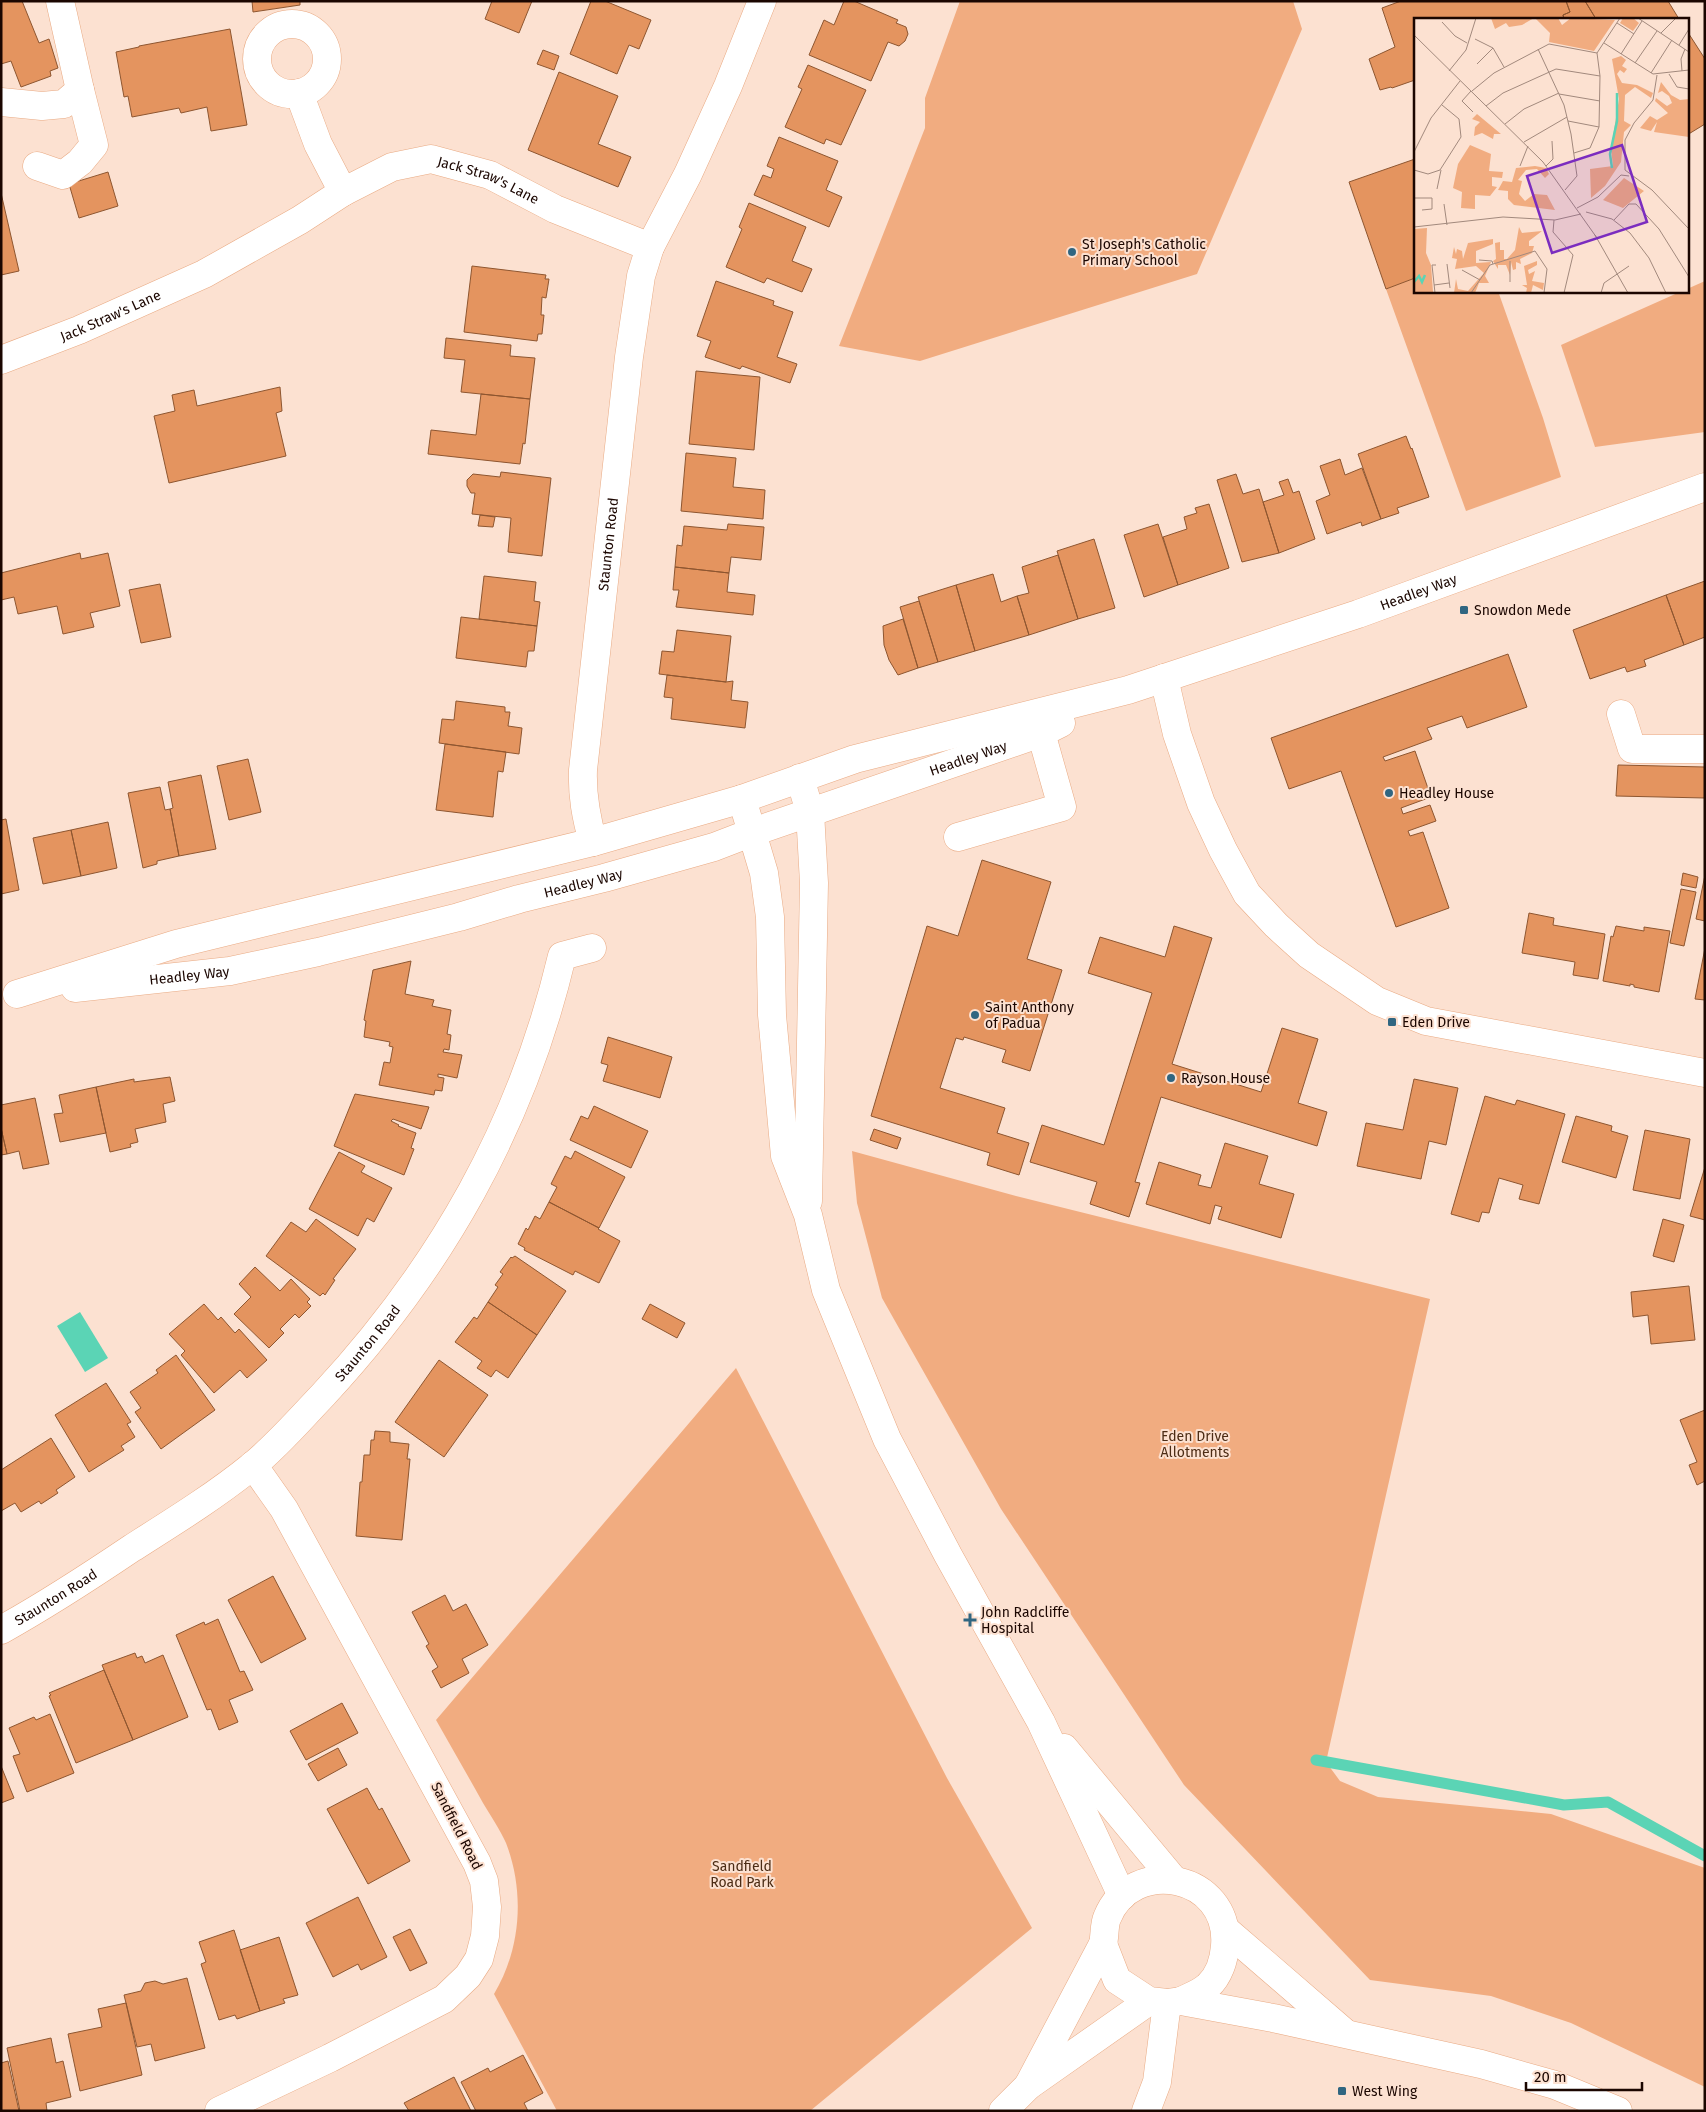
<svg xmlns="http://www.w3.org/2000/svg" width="1706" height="2112" font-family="'Fira Sans',sans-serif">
<rect width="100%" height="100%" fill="#fce1d1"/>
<path fill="#f1ac80" d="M960 1H1293L1302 29 1197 274 920 361 839 346 925 128V98Z
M1415 278V291H1498L1543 418 1561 477 1466 511 1386 289Z
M1705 281V432L1595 447 1561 345 1682 291H1687V289Z
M852 1151 1016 1196 1430 1299 1326 1762 1340 1781 1378 1797 1551 1814 1705 1868V2087L1571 2023 1491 1996 1370 1980 1184 1785 1001 1509 882 1298 857 1203Z
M736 1368 947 1778 1032 1928 810 2111H557L494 1994C521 1949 525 1892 506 1843 500 1830 491 1816 483 1803 468 1776 452 1748 436 1720Z"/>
<path fill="#5bd4b5" d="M80 1312 108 1358 85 1372 57 1326Z"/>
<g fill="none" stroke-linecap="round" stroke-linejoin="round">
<path stroke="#5bd4b5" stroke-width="11" d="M1316 1760 1564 1805 1608 1802 1705 1856"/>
</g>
<path fill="#e4945f" stroke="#8e5630" d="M1 1H22L39 43 49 39 58 68 50 71 51 76 21 87 11 61 1 64Z
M252 1H300V5L253 12Z
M492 1H532L519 33 485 19Z
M591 1H605L651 20 639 49 629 45 617 74 570 54Z
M844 1H854L898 20 896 23 906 27 908 34 905 41 899 46 888 42 871 81 809 55 824 20 834 25Z
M1401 1H1566L1570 12 1563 15 1564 19H1415V80L1392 88 1391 87 1380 90 1369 59 1395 47 1382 8Z
M1566 1H1585L1596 19H1564L1563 15 1570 12Z
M1585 1H1668L1679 19H1596Z
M230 29 247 125 211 131 207 107 181 113 179 108 132 117 128 96 124 97 116 52 139 47V46Z
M1687 31 1705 59V124L1687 135Z
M543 50 559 56 554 70 537 64Z
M808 65 866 90 841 145 826 139 824 144 785 127 802 89 798 87Z
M559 72 618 96 598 144 631 157 618 187 528 150Z
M779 137 838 161 826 190 842 197 829 227 754 195 763 175 771 178 774 169 767 166Z
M1415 159V278L1386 289 1349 182Z
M108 172 118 206 79 218 69 184Z
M1 193 19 271 1 275Z
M749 203 806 227 792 261 812 269 802 292 767 278 764 283 726 267 742 229 739 227Z
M472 266 546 275 545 279H549L546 298 542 297 541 315H544L542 334H538L537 341 464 332Z
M716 281 774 301 773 305 793 312 777 357 797 364 790 383 742 366 740 369 705 357 711 341 697 336Z
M446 338 511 345 510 356 535 358 530 399 461 392 465 360 444 358Z
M696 371 760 377 754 450 689 444Z
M280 387 282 411 276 413 286 456 169 483 154 416 175 411 172 395 194 390 197 406Z
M481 394 530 399 525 444 523 443 520 464 428 454 431 430 476 435Z
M1406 436 1411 449 1412 448 1429 497 1397 508 1399 513 1381 519 1358 454Z
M686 453 736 458 733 487 765 490 763 519 681 511Z
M1340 459 1345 475 1362 468 1381 519 1362 526 1361 522 1327 534 1316 501 1330 495 1320 466Z
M501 472 551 478 542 556 508 552 511 518 472 514 475 493H471L467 486V480L473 474 500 477Z
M1236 474 1243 494 1259 489 1279 553 1242 562 1217 480Z
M1288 479 1293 493 1299 491 1315 539 1279 553 1263 502 1284 495 1279 482Z
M1209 504 1229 568 1178 585 1163 537 1187 529 1184 517 1197 513 1195 508Z
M480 515 495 517 493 527 478 526Z
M728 524 764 527 761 560 731 557 729 573 675 567 677 545 682 546 684 526 727 530Z
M1158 524 1178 585 1144 597 1124 535Z
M1094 539 1115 608 1078 619 1057 551Z
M80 553 81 559 108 553 120 606 90 613 94 627 63 634 57 606 18 614 14 597 1 600V573Z
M1058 555 1078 619 1029 635 1017 596 1029 593 1022 567Z
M675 567 729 573 727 592 755 595 753 615 676 607 679 590H673Z
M993 574 1001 602 1017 596 1029 635 975 651 956 585Z
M484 576 536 582 534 601 540 602 537 626 479 619Z
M1705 581V637L1684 645 1666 595Z
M160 584 171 637 141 643 129 590Z
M956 585 975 651 938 662 918 597Z
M1666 595 1684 645 1644 660 1646 666 1627 672 1625 667 1590 679 1573 630Z
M919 601 938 662 918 668 900 607Z
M461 617 537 626 534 651H528L526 667 456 658Z
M903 619 918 668 898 675 889 660 884 645 883 626Z
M677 630 731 636 726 682 659 674 662 651 674 652Z
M1508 654 1527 707 1467 728 1462 716 1427 728 1432 739 1383 757 1385 761 1415 751 1431 797 1401 808 1403 814 1430 805 1436 821 1408 831 1410 836 1423 832 1449 908 1396 927 1341 771 1289 789 1271 738Z
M667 675 726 682 733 681 731 700 748 702 745 728 671 719 673 698 664 697Z
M456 701 505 707V712H510L508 726 522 728 519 754 439 743 442 719 454 720Z
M445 744 506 752 503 772 498 771 493 817 436 810Z
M248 759 261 812 229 820 217 766Z
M1618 765 1705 767V798L1616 796Z
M201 775 216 849 179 856 170 809 173 808 168 782Z
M160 787 165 810 170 809 179 856 157 861V864L143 868 128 793Z
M6 819 19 890 1 894V820Z
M108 822 117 868 81 876 71 830Z
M71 830 81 876 43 884 33 838Z
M982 860 1051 882 1027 959 1062 970 1030 1071 1002 1062 1006 1050 964 1037 963 1040 956 1038 940 1088 1005 1108 997 1133 1029 1143 1019 1175 987 1165 990 1153 871 1116 927 926 958 936Z
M1683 873 1698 877 1696 888 1681 885Z
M1705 875V921L1696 919Z
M1681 889 1696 892 1684 946 1670 943Z
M1529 913 1554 918 1553 925 1605 934 1598 979 1573 975 1575 962 1522 953Z
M1174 926 1212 938 1172 1064 1261 1092 1282 1028 1318 1039 1298 1103 1327 1112 1317 1146 1161 1097 1135 1182 1140 1183 1129 1217 1090 1204 1097 1182 1030 1162 1042 1125 1104 1145 1152 993 1088 973 1100 937 1165 957Z
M1616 926 1644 931V927L1670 931 1659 992 1634 987V985L1630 984V986L1603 981 1611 936 1613 937Z
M1705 948V1000L1695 999Z
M411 961 405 994 434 1000 432 1006 451 1010 447 1034 451 1035 449 1050 444 1049 443 1052 462 1055 457 1078 438 1074V1077L444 1078 442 1091 435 1090 434 1095 379 1085 384 1062 390 1063 393 1047 389 1046 390 1042 364 1037 366 1021 364 1020 373 970Z
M608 1037 672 1057 660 1098 603 1081 608 1065 601 1063Z
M170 1077 175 1101 163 1104 166 1122 135 1129 138 1142 130 1144 131 1147 110 1152 96 1087 134 1079V1082Z
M1414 1079 1458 1088 1446 1145 1429 1141 1421 1179 1357 1166 1366 1123 1403 1130Z
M96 1087 106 1133 60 1142 54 1114 63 1113 59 1095Z
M355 1094 429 1107 421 1129 393 1119 391 1121 399 1125 398 1126 416 1133 411 1148 414 1149 404 1175 334 1146Z
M1485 1096 1515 1105 1517 1100 1565 1114 1539 1204 1519 1199 1523 1185 1499 1178 1489 1213 1482 1212 1479 1222 1451 1214Z
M35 1098 49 1164 23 1169 19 1151 7 1154 1 1128V1105Z
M594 1106 648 1131 631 1168 570 1140 581 1116 588 1119Z
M1576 1116 1612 1126 1611 1131 1628 1136 1616 1178 1562 1162Z
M1 1128 7 1154 1 1155Z
M874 1129 901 1138 897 1149 870 1140Z
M1645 1130 1690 1139 1680 1199 1633 1190Z
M1225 1143 1268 1156 1259 1184 1294 1194 1281 1238 1218 1219 1222 1207 1215 1205 1210 1224 1146 1204 1159 1162 1201 1175 1198 1185 1211 1188Z
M575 1151 625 1177 599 1228 549 1202 557 1187 551 1184 565 1156 571 1159Z
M339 1152 365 1166 361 1172 392 1188 374 1222 367 1218 358 1236 309 1209Z
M1705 1167V1220L1690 1216Z
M549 1202 599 1228 598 1229 620 1241 599 1283 575 1271 573 1275 524 1250 525 1248 518 1244 526 1228 528 1230 535 1216 540 1219Z
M316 1219 356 1249 333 1279 335 1280 325 1295 323 1293 320 1296 266 1256 291 1222 306 1232Z
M1663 1219 1684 1225 1674 1262 1653 1256Z
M515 1256 566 1291 537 1335 488 1302 498 1287 495 1285 503 1274 500 1272 511 1257 512 1258Z
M255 1267 280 1291 291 1279 310 1299 307 1302 311 1306 299 1318 295 1314 280 1329 284 1333 269 1348 234 1314 251 1297 239 1284Z
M1689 1286 1695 1340 1651 1344 1648 1315 1633 1317 1631 1292Z
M488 1302 537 1335 508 1378 496 1370 491 1377 477 1368 482 1361 455 1342 474 1317 477 1319Z
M204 1304 218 1320 221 1317 235 1333 239 1329 267 1360 247 1378 240 1370 214 1393 181 1355 185 1351 169 1334Z
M650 1304 685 1323 677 1338 642 1319Z
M176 1355 215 1410 161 1449 135 1412 141 1408 130 1392 158 1373 156 1370Z
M439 1360 488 1395 444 1457 395 1422Z
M106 1383 131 1422 127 1424 135 1437 121 1446 124 1450 89 1472 55 1415Z
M1705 1410V1481L1697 1485 1689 1465 1697 1462 1680 1420Z
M375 1431 390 1432V1442L409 1444 407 1459H410L402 1540 356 1536 360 1482H362L364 1455H370L371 1440H374Z
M51 1438 75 1477 56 1490 58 1493 41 1504 39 1501 21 1512 15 1503 1 1511V1470Z
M273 1576 306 1639 261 1663 228 1600Z
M445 1595 453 1611 466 1604 488 1645 462 1659 469 1673 441 1688 432 1671 438 1667 426 1646 429 1644 412 1612Z
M218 1619 240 1672 244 1671 253 1690 229 1700 238 1722 219 1730 211 1709 207 1710 176 1635 204 1622 205 1625Z
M135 1653 137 1658 142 1656 145 1663 163 1655 188 1717 133 1740 102 1665Z
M104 1670 133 1740 76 1763 49 1696 51 1695 49 1693Z
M342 1703 358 1733 306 1760 290 1731Z
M50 1714 74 1773 27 1792 13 1756 20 1754 9 1728 34 1717 36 1720Z
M338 1748 347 1765 318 1781 308 1764Z
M1 1766 14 1798 1 1803Z
M367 1788 379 1810 382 1808 410 1861 368 1884 327 1809Z
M358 1897 387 1957 361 1970 358 1964 333 1977 306 1923Z
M410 1929 427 1963 410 1971 393 1937Z
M234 1930 260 2011 237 2019 235 2015 219 2020 201 1964 206 1962 199 1942Z
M279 1937 298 1995 283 1999 285 2003 260 2011 240 1950Z
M187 1978 205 2048 155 2061 151 2044 137 2047 124 1995 141 1991 145 1983 155 1981 163 1984Z
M126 2003 142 2075 80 2091 68 2034 102 2027 98 2009Z
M51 2038 56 2063 63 2061 71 2097 46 2103 47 2111H20L7 2048Z
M523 2055 543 2093 524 2103 528 2111H476L461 2082 488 2068 490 2072Z
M8 2061 19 2111H1V2063Z
M454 2077 471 2111H409L404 2103Z"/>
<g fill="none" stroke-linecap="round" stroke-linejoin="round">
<g stroke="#e9aa83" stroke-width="29">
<g id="minor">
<circle cx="292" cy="59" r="35"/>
<path d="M299 93 318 144 343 192"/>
<path d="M1 102 42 106 64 104 80 90 60 1"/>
<path d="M37 166 63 175 80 162 94 145 80 90"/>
<path id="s1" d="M1 360 79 330 204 274 300 220 343 192 392 167 431 159 490 175 555 209 650 247"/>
<path d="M1164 678 1177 734 1201 803 1223 850 1247 894 1276 925 1309 955 1377 1001 1426 1021 1705 1073"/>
<path d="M1621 714 1632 749H1705"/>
<path d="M800 778 810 812 814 883 808 1201"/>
<path d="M742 799 764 873 770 917 772 1015 785 1156 808 1215 826 1290 887 1439 948 1555 1041 1722 1122 1896"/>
<path d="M958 837 1062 807 1036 715"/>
<path id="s2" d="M593 842C586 817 582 796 583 770L629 357 641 276 650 247 688 174 728 86 762 1"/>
<path id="s3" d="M1 1630C46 1605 89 1577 132 1548 173 1522 215 1496 252 1466 278 1445 300 1419 323 1395 441 1268 522 1125 562 956L592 948"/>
<path d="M1064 1748 1173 1879"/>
<path d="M1227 1931 1344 2032"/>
<path d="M1103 1944 1117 1980 1149 2001 1167 2003 1181 2001 1273 2018 1481 2064 1555 2085 1618 2111"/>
<path d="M1028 2086 1103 1944C1105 1936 1104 1925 1107 1918 1132 1855 1231 1874 1225 1946 1224 1960 1219 1976 1208 1986 1201 1993 1189 1997 1181 2001"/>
<path d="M219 2111 330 2058 444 1999 468 1976 479 1959 485 1936 487 1907 484 1881 477 1863 284 1509 253 1465"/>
<path d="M1003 2111 1028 2086 1149 2001"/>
<path d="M1146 2111 1157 2082 1167 2003"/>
</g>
</g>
<g stroke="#e9aa83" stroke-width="29">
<g id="major">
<path id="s4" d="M75 988 230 971 318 952 459 917 519 899 604 878 714 847 753 832 1041 733 1061 723"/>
<path id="s5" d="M17 994 176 944 593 842 742 799 855 759 1128 690 1358 614 1705 487"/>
</g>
</g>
<use href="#minor" stroke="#fff" stroke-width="28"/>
<use href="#major" stroke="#fff" stroke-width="28"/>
</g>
<g fill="#306681" stroke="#fce1d1" stroke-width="2">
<circle cx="1072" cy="252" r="5"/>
<rect x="1459" y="605" width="10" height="10" rx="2.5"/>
<circle cx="1389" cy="793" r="5"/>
<circle cx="975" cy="1015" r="5"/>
<rect x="1387" y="1017" width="10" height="10" rx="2.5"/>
<circle cx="1171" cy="1078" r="5"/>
<path d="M967.5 1612.5h5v5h5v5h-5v5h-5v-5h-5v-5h5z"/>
<rect x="1337" y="2086" width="10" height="10" rx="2.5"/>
</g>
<g text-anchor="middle" stroke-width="4" stroke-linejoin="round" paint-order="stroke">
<g font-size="14" fill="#1b0600" stroke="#fce1d1">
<text dy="5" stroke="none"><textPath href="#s1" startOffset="538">Jack Straw's Lane</textPath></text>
<text dy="5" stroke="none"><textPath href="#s1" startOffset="118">Jack Straw's Lane</textPath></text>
<text dy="5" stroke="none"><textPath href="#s2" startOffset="300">Staunton Road</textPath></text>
<text dy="5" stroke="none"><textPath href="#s5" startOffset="1459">Headley Way</textPath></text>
<text dy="5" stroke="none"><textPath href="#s4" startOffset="925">Headley Way</textPath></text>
<text dy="5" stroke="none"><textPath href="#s4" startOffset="520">Headley Way</textPath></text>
<text dy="5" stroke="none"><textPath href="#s4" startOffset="115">Headley Way</textPath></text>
<text dy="5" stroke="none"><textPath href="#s3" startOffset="469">Staunton Road</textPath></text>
<text dy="5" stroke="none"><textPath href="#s3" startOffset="64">Staunton Road</textPath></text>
<text transform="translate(457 1826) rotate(63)" y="5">Sandfield Road</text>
</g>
<g font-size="14" fill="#1b0600" stroke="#fce1d1" text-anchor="start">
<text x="1082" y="249">St Joseph's Catholic<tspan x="1082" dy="16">Primary School</tspan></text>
<text x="1474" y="615">Snowdon Mede</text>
<text x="1399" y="798">Headley House</text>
<text x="985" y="1012">Saint Anthony<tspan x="985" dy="16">of Padua</tspan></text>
<text x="1402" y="1027">Eden Drive</text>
<text x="1181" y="1083">Rayson House</text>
<text x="981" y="1617">John Radcliffe<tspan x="981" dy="16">Hospital</tspan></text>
<text x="1352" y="2096">West Wing</text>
</g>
<g font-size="14" fill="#4c2c15" stroke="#fce1d1">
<text x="1195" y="1441">Eden Drive<tspan x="1195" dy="16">Allotments</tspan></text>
<text x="742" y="1871">Sandfield<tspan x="742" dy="16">Road Park</tspan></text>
</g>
</g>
<g transform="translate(1414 18)">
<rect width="275" height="275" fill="#fce1d1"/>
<path d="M77 0H120L108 7 95 9 92 5 81 11ZM121 0H144L148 7 157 0 201 2 180 33 135 24 136 15ZM209 0H219L225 5 219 13 206 5ZM207 38 212 42 208 48 213 51 210 55 206 52 203 56 208 65 223 67 239 75 237 80 221 69 211 77 210 103 217 107 210 114 207 144 191 168 177 180 176 151 199 148 197 131 205 81 198 41ZM247 64 257 77 266 82 275 81V119L240 114 243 104 237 113 226 110 236 98 243 102 254 95 241 83 242 80 253 88 258 85 255 78 248 73 244 75ZM63 96 87 116H80L79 121 68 115 60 118 61 109 66 104 58 101ZM56 127 77 136 75 153 89 154 88 160 78 159V168L83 169 76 178 61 177V191L47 190 48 174 39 170 44 146ZM121 148 132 150 135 156 131 160 123 151 112 152 104 162 108 163 105 176 111 183 120 176 133 177 141 192 100 187 94 181V173L84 172 89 163 98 164 102 150ZM210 160 230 173 209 190 189 182ZM105 209 108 215 128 213 115 223V228H120L118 235 106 241 107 246 102 244V251L99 252 97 244 96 257 92 247H84V251L79 243 82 241 81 225 86 224V232H90V241H93L101 232ZM13 210 12 235 17 247 19 274 0 275V211ZM79 221V226L62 233V245L77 244 71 258 75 265H65L61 275H40L42 261 44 271 54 273 70 255 62 248 41 251 43 241 38 240 40 229 42 236 43 231 48 233 49 241 54 225ZM123 243V247L114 252 115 256 121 253 118 263 130 265 129 272 119 267 117 275H112L113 270 108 267H113L110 248Z" fill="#f1ac80"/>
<path fill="none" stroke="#5bd4b5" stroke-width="2.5" d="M198 150 196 136 203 103V75M0 264 5 258 8 264 11 257"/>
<path fill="none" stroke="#a2897d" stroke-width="1" d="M224 0 275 34M28 4 41 18 53 25M203 5 220 16M247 15 262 0M0 17 129 144 183 220M61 21 79 30 90 49M190 25 239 56 275 52M265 27 275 11M124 31 150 87 157 116 163 158 151 172M183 35 206 0M207 36 228 3M221 45 243 13M63 46 79 30M35 53 52 32 62 0M268 53 267 41 271 31M237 55 258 22M255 56 263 69 275 71M243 57 239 82 220 105 211 122V152L238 172 275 211M57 73 48 83 59 94M58 73 80 55 135 26 183 35M145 76 186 83M72 88 89 75 142 51 186 58M154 103 185 109M91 106 110 91 145 75M110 124 153 99M0 134 17 100 46 63M160 135 176 130 185 109 186 58 183 35M106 148 114 128M132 148 139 141 138 123M0 152 14 156 26 152 47 119 45 101 28 87M23 171 27 152M0 180H18V191L8 192M30 186 33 207M163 190 184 179 207 157 215 158M172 194 198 201 216 215 235 240 252 275M140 202 139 214 159 237 150 275M200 202 215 186H222L245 211 275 259M0 209 89 199 141 202 167 196M181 217 214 275M65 242 78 243 79 246M33 246 36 270M48 252 66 262M96 264V243M20 267 35 265M21 275 18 247H22M57 275 76 247 121 233 133 251 130 275M187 275 190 265 215 248"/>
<path fill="#7b2cbf" fill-opacity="0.15" stroke="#7b2cbf" stroke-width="2.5" d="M208 127 233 204 138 235 113 158Z"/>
<rect width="275" height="275" fill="none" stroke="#1b0600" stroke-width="2.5"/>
</g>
<rect width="1706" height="2112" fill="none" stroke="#1b0600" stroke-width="5"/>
<path d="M1526 2082v8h116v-8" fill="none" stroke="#1b0600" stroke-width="2.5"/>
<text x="1534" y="2082" font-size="15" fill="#1b0600" stroke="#fce1d1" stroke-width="4" paint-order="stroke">20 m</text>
</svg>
